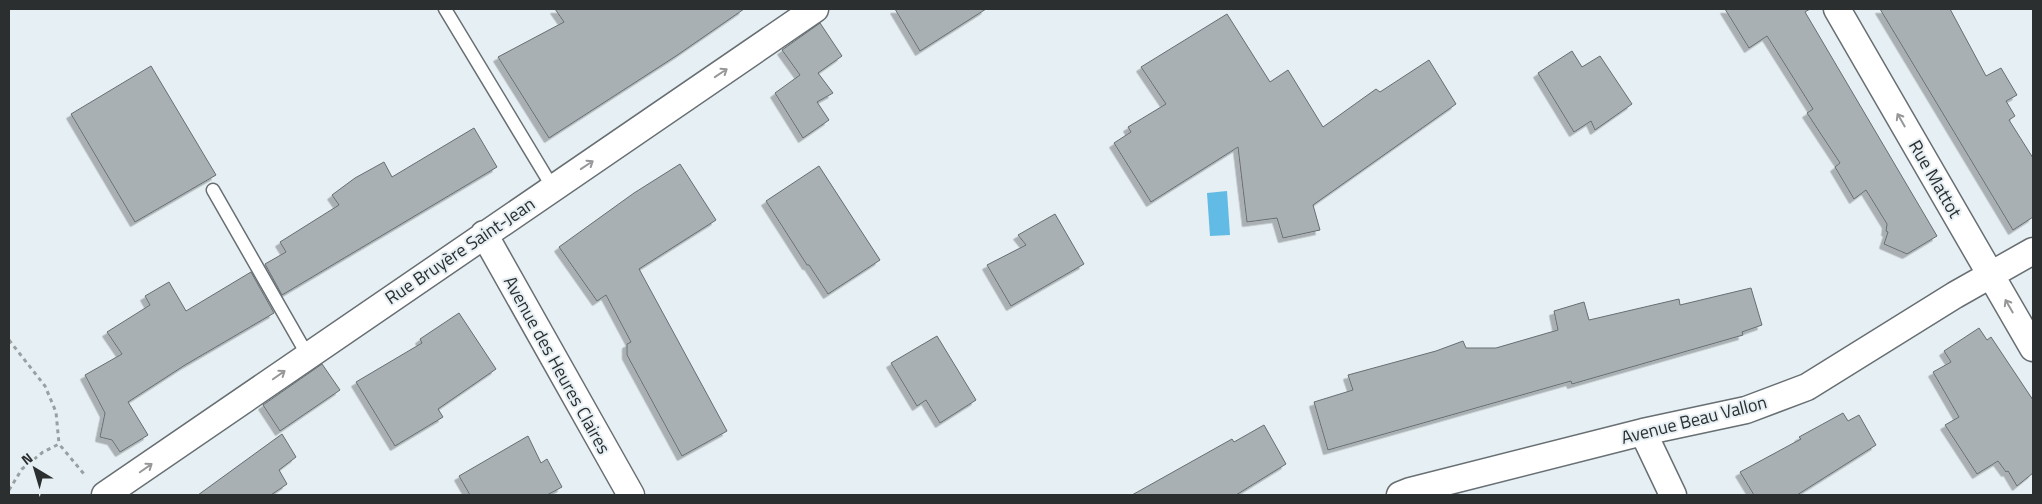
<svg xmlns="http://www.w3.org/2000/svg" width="2042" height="504" font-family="'Titillium Web',sans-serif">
<defs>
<filter id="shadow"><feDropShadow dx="-4.5" dy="4.5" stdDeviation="0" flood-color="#0004"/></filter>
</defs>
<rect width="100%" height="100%" fill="#e6eff3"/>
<path fill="#61bbe5" d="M1227 191 1230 235 1210 236 1207 193Z"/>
<path fill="#a8b0b4" stroke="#676e72" filter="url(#shadow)" d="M555 9H744L676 56 549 138 498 57 564 22Z
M895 9H986L920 51Z
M1725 9H1810L1805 12 1937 236 1907 254 1884 244 1888 232 1886 231 1887 224 1866 190 1854 199 1835 167 1840 163 1807 113 1813 109 1767 36 1749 48Z
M1880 9H1950L1986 76 2001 68 2017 95 2006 101 2015 116 2009 120 2033 158V217L2013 230Z
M1227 14 1270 82 1288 70 1323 127 1376 89 1380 92 1429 60 1456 104 1313 205 1320 230 1283 238 1277 218 1247 222 1238 147 1151 202 1114 143 1131 132 1128 127 1166 104 1141 67Z
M820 23 842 56 818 73 833 93 817 102 829 120 803 138 775 93 800 75 782 50Z
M1572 51 1582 67 1600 56 1632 104 1595 130 1591 121 1574 132 1538 73Z
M151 66 216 175 135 222 71 114Z
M474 128 497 167 282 295 265 264 286 252 280 242 339 205 332 195 355 178 384 162 392 177Z
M680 164 716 220 639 269 727 431 682 456 627 355V344L631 342 606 295 597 301 559 247 634 193Z
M819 166 880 260 828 294 809 265H807L766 201Z
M1055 214 1084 264 1011 306 987 265 1026 245 1018 235Z
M251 272 274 313 185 365 128 402 148 435 120 452 112 440 100 437 105 413 85 375 122 354 107 332 150 305 145 296 169 282 186 311Z
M1751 288 1762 325 1742 332 1743 335 1572 384 1571 381 1328 450 1314 402 1353 390 1348 375 1436 351 1463 341 1466 348H1496L1558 330 1554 311 1584 302 1589 320 1679 299 1680 305Z
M459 313 496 369 438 409 443 417 395 446 356 382 422 343 420 339Z
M1979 328 1987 340 1991 337 2033 400V473L2017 486 2008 471 2006 472 1998 461 1977 474 1945 425 1959 417 1933 372 1951 362 1944 351Z
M937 336 976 400 940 423 926 400 917 406 891 363Z
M322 364 340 390 280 431 263 405Z
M1843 413 1848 421 1859 415 1876 445 1797 495H1754L1740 472 1801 439 1799 437Z
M1264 425 1286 464 1236 495H1132L1232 439 1234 442Z
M282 434 296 457 279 470 287 484 271 495H198Z
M528 436 541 463 547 459 562 487 547 495H470L459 476Z"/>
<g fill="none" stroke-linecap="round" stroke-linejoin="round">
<g stroke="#686f73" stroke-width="15">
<path id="service" d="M445 9 553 188
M213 190 308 356"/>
</g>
<g stroke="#686f73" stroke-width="29">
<path id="minor" d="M1837 9 2033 348
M484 234 631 495
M1643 432 1673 495
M105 495 815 9
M1400 495 1410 491 1643 432 1746 410 1807 387 1955 295 2033 251"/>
</g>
<path stroke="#99a0a3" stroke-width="3" stroke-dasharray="4 4" stroke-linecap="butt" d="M9 340 45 386 56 412 59 444
M9 490 22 469 43 452 59 444 84 474"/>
<use href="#service" stroke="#fff" stroke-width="12"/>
<use href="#minor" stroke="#fff" stroke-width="26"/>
</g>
<defs><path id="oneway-shaft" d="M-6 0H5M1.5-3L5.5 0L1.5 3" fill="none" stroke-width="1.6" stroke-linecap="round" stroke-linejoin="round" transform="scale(1.25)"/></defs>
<g stroke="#969798">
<use href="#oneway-shaft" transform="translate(721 73) rotate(-34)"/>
<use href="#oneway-shaft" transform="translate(1901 120) rotate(-120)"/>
<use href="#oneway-shaft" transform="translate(587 165) rotate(-34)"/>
<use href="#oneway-shaft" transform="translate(2009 306) rotate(-120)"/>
<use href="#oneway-shaft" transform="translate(279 375) rotate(-35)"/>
<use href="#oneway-shaft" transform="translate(146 468) rotate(-35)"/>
</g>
<g text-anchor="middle" stroke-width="4" stroke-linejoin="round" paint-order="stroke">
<g font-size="18" fill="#2c2f30" stroke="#e6eff3">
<text transform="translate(1935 179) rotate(60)" y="6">Rue Mattot</text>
<text transform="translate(460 251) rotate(-34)" y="6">Rue Bruyère Saint-Jean</text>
<text transform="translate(557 365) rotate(61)" y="6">Avenue des Heures Claires</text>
<text transform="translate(1694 420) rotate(-14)" y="6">Avenue Beau Vallon</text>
</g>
</g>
<rect width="2042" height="504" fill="none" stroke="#2c2f30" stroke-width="20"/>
<g transform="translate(35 469) rotate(322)" stroke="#e6eff3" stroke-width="4" paint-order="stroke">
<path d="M0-4L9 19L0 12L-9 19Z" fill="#2c2f30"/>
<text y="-8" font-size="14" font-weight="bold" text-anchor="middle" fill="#2c2f30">N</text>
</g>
</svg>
